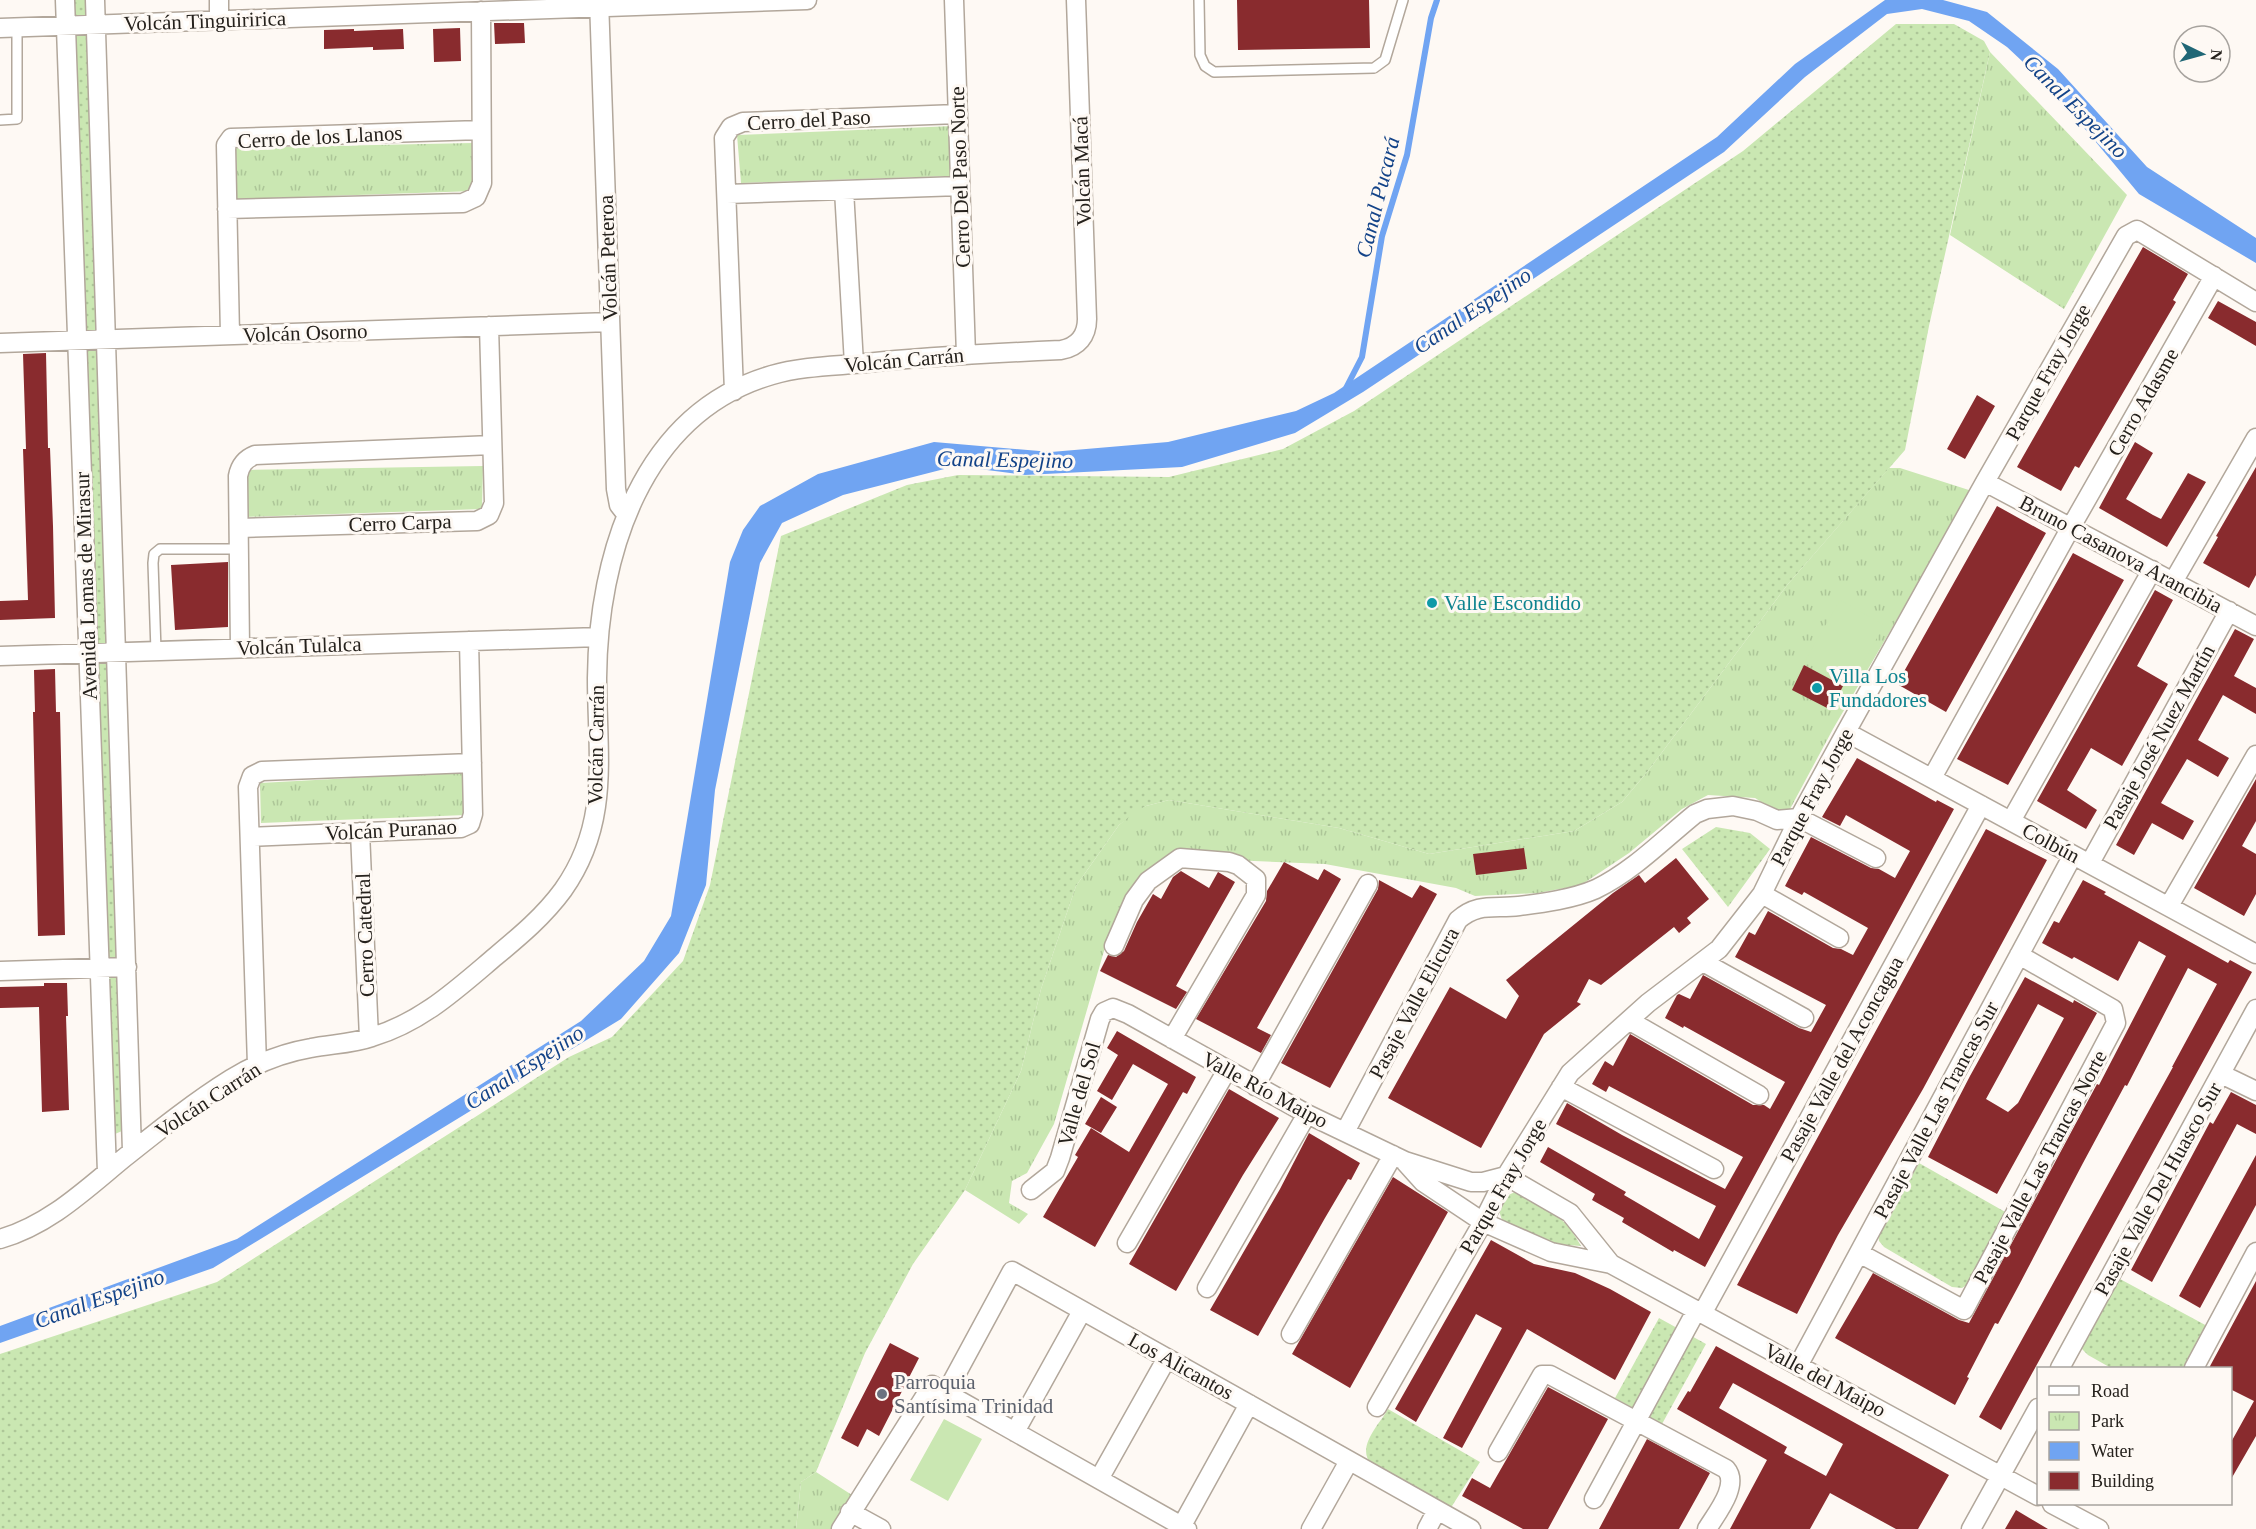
<svg xmlns="http://www.w3.org/2000/svg" width="2256" height="1529" font-family="'Times New Roman',serif">
<defs>
<pattern id="grass-dots" width="8" height="8" patternUnits="userSpaceOnUse" patternTransform="scale(1.5)"><rect width="8" height="8" fill="#cae7b2"/><path d="M2 2h.1M6 6h.1" fill="none" stroke="#adc698" stroke-width="1.8" stroke-linecap="round"/></pattern>
<pattern id="park-tufts" width="24" height="20" patternUnits="userSpaceOnUse" patternTransform="scale(1.5)"><rect width="24" height="20" fill="#cae7b2"/><path d="M3 7l-1-3M5 7V3M7 7l1-3M15 17l-1-3M17 17v-4M19 17l1-3" fill="none" stroke="#adc698"/></pattern>
</defs>
<rect width="100%" height="100%" fill="#fef9f4"/>
<path fill="url(#grass-dots)" d="M73 0H87L122 1131 115 1134Z
M1896 24H1954L1984 41 1990 52 1929 326 1905 450 1788 584 1648 771 1622 802 1574 831 1429 854 1339 828 1169 800 1146 806 1119 825 1076 886 1041 989 1021 1071 965 1190 913 1264 865 1353 816 1472 801 1482 796 1529H0V1354L217 1282 569 1057 612 1037 683 961 710 885 781 536 907 485 958 475 1169 477 1283 449 1354 411 1743 151Z
M1716 827 1750 833 1770 849 1728 907 1682 849Z
M1919 1163 2007 1213 1968 1284 1962 1288 1952 1287 1884 1247 1879 1241 1878 1234Z
M1515 1192 1519 1193C1549 1211 1564 1214 1581 1246L1554 1244 1502 1220 1498 1208 1504 1197Z
M2120 1279 2209 1327 2186 1368H2111L2088 1355 2082 1349 2083 1344Z
M1659 1318 1706 1344 1662 1424 1615 1398Z
M1388 1409 1480 1462 1452 1506 1448 1507 1372 1465C1355 1448 1379 1425 1388 1409Z"/>
<path fill="url(#park-tufts)" d="M1990 52 2127 195 2064 309 1950 235Z
M953 126 951 176 741 183 737 135Z
M473 143 475 191 237 199 236 148Z
M483 466 482 509 244 517V470Z
M1889 468H1900L1972 491 1833 729 1790 809 1776 811 1755 798 1708 795 1682 809 1629 853 1581 885 1538 893 1475 896 1456 888 1325 864 1208 859 1155 873 1108 937 1054 1124 1027 1173 1012 1181 1009 1203 1028 1214 1019 1224 965 1190 1021 1071 1041 989 1076 886 1119 825 1136 811 1146 806 1169 800 1339 828 1429 854 1574 831 1622 802 1648 771 1788 584Z
M463 772 466 815 261 823 260 783Z
M816 1472 852 1495 833 1529H796L801 1482Z"/>
<path fill="#cae7b2" d="M1840 600 1884 625 1850 687 1805 661Z
M944 1419 982 1439 948 1501 910 1480Z"/>
<path fill="#70a4f2" d="M1885 0H1943L1987 12 2058 69 2147 167 2256 238V263L2139 194 2051 88 2007 47 1969 21 1922 9 1887 14 1805 77 1724 152 1363 392 1295 433 1182 467 1025 475 956 466 843 495 782 523 760 563 715 790 706 885 679 953 621 1019 213 1268 0 1343V1326L237 1239 581 1021 644 961 671 916 730 562 743 530 760 506 818 474 934 442 1051 452 1168 442 1296 411 1334 393 1717 137 1795 64Z"/>
<g fill="none" stroke-linecap="round" stroke-linejoin="round">
<path stroke="#70a4f2" stroke-width="6" d="M1345 390 1362 357 1382 236 1407 155 1431 18 1437 0"/>
</g>
<path fill="#892b2e" fill-rule="evenodd" d="M1237 0H1369L1370 48 1238 50Z
M494 23H524L525 43 495 44Z
M460 28 461 61 434 62 433 29Z
M354 29V31L403 29 404 49 373 50V47L324 49V30Z
M2143 247 2188 274 2173 300 2176 302 2079 468 2075 466 2061 491 2017 467Z
M2218 301 2256 322V346L2208 318Z
M46 353 48 448H50L53 526 55 618 0 620V601L28 600 23 449H26L23 354Z
M1977 395 1995 406 1965 459 1947 449Z
M2135 442 2153 453 2126 499 2153 515 2161 519 2188 473 2206 482 2167 547 2099 508Z
M2256 467V575L2249 588 2203 563 2218 537 2216 536Z
M1997 506 2046 533 1946 712 1897 684Z
M2073 553 2124 580 2008 785 1957 759Z
M228 562V627L175 630 171 565Z
M2155 590 2173 600 2137 666 2168 684 2122 766 2091 748 2067 790 2097 810 2086 829 2037 801Z
M2235 629 2254 639 2234 676 2256 688V714L2223 695 2198 740 2229 758 2218 777 2187 759 2161 803 2194 821 2183 840 2152 823 2134 855 2116 845Z
M1804 665 1843 686 1831 710 1792 690Z
M55 669 56 712H60L65 935 38 936 33 712H35L34 670Z
M1857 758 1936 802 1937 800 1954 809 1705 1267 1674 1250 1673 1252 1622 1222 1624 1218 1592 1200 1595 1194 1540 1162 1548 1147 1626 1192 1624 1195 1699 1239 1716 1206 1556 1124 1567 1103 1622 1135 1725 1189 1743 1157 1609 1086 1606 1092 1592 1084 1605 1061 1613 1066 1630 1034 1753 1105H1764L1770 1109 1785 1082 1684 1026 1683 1028 1665 1018 1677 995 1679 994 1690 999 1703 975 1799 1028 1811 1032 1826 1005 1735 957 1749 932 1755 935 1768 911 1833 948 1841 949 1853 955 1868 928 1804 892 1802 895 1785 886 1811 837 1871 868 1879 869 1895 878 1910 851 1846 815 1840 826 1822 817Z
M2256 779V821L2242 846 2256 854V894L2244 916 2194 888Z
M1986 829 2047 860 1923 1089 1838 1235 1797 1314 1737 1285Z
M1524 848 1527 869 1476 875 1473 854Z
M1676 858 1709 899 1687 918 1691 923 1679 933 1674 927 1601 985 1589 979 1577 1002 1581 1004 1544 1034 1481 1148 1388 1098 1450 987 1506 1019 1519 996 1506 980 1613 893 1639 875 1645 883Z
M1284 862 1318 880 1324 869 1341 879 1257 1028 1271 1035 1261 1053 1196 1019 1266 901 1267 891Z
M1181 871 1209 888 1218 872 1235 882 1176 986 1187 992 1176 1009 1100 971 1108 955 1116 957 1124 951 1137 922 1153 894 1161 899 1173 877Z
M1379 880 1412 898 1420 885 1437 894 1330 1088 1281 1063 1378 889Z
M2083 880 2106 892 2104 894 2228 963 2230 960 2252 972 2001 1430 1979 1417 2173 1067H2172L2217 984 2188 968 2127 1086 2125 1085 2083 1163 2018 1287 1998 1324 1995 1323 1967 1377 1969 1378 1955 1405 1835 1338 1873 1273 1959 1320 1969 1323 2076 1123 2097 1084 2099 1085 2166 956 2139 941 2118 981 2074 957 2072 959 2042 943 2054 921 2059 923Z
M2025 977 2073 1003 2074 1000 2097 1013 1997 1194 1928 1157 1970 1076ZM2038 1004 2064 1018 2018 1103 2008 1112 1986 1099Z
M44 983H67L68 1016H66L69 1110 42 1112 39 1007 0 1008V987L44 986Z
M1117 1031 1196 1077 1187 1094 1183 1092 1095 1247 1043 1217 1078 1157 1075 1155 1091 1128 1129 1152 1168 1084 1133 1064 1112 1100 1097 1091 1118 1055 1107 1048Z
M1229 1089 1279 1118 1243 1175 1176 1291 1129 1264Z
M2231 1092 2256 1105V1134L2237 1124 2152 1282 2131 1270 2210 1122 2213 1124Z
M1101 1097 1117 1107 1101 1133 1085 1124Z
M1309 1133 1360 1163 1351 1180 1348 1179 1325 1218 1258 1336 1210 1310 1280 1189Z
M2256 1155V1205L2200 1308 2179 1296Z
M1393 1177 1448 1212 1350 1388 1292 1354Z
M1491 1240 1534 1264 1575 1273 1610 1289 1651 1312 1615 1380 1527 1329 1462 1448 1443 1438 1502 1328 1476 1314 1416 1422 1395 1409Z
M2256 1281V1436L2230 1481V1444L2254 1401 2230 1389V1368H2209Z
M890 1343 919 1358 879 1436 867 1429 858 1447 841 1438Z
M1716 1346 1949 1475 1918 1529H1896L1830 1493 1810 1529H1730L1767 1460 1677 1409 1688 1391 1690 1392ZM1733 1383 1843 1444 1826 1476 1784 1453 1787 1447 1719 1408Z
M1548 1387 1608 1419 1548 1529H1523L1462 1496 1472 1478 1490 1488Z
M1647 1439 1710 1473 1698 1495 1679 1529H1599Z
M2016 1510 2048 1529H2005Z"/>
<g fill="none" stroke-linecap="round" stroke-linejoin="round">
<g stroke="#b2a79b" stroke-width="12">
<path id="service" d="M1199 0 1200 55 1205 66 1214 72 1374 68 1385 60 1403 0
M0 120 17 119V28
M156 651 153 563 154 554 160 549H239"/>
</g>
<g stroke="#b2a79b" stroke-width="21">
<path id="minor" d="M65 0 107 1172
M95 0 132 1151
M219 0V20
M599 0 616 489 619 505 626 514
M954 0 966 355
M0 28 807 0
M844 190 854 364
M727 194 960 186
M227 209 463 203 476 197 482 183 481 11
M230 335 226 145 231 138 481 130
M0 343 610 322
M734 391 724 138 731 127 743 122 958 114
M1985 482 2256 626
M239 528 477 521 489 515 494 503 489 326
M2173 582 2256 438
M240 648 238 476C240 465 245 459 255 455L492 445
M0 656 599 637
M1846 732 2256 954
M1932 778 2071 527 2214 276
M2011 821 2152 570
M360 832 369 1038
M250 837 461 828 470 824 473 814 469 641
M2090 863 2229 611
M1762 894 1839 938
M2169 906 2256 755
M1114 946 1134 900 1148 881 1180 858 1229 862 1238 865 1256 879V895L1172 1039
M1703 962 1804 1018
M0 971 127 967
M1630 1021 1759 1095
M257 1065 248 787 252 776 262 771 472 763
M2221 1074 2256 1091
M1255 1086 1368 884
M1561 1087 1714 1169
M1345 1132 1458 920C1478 902 1495 909 1519 906 1543 903 1573 899 1596 889 1633 871 1663 840 1695 814L1707 809 1733 806 1757 811 1777 820 1799 818 1876 858
M1405 1162 1423 1182 1483 1222 1551 1252 1611 1264 2038 1496
M1031 1190 1055 1171 1060 1158 1100 1019 1104 1012 1113 1008 1128 1014 1307 1114 1405 1161 1471 1182H1483L1506 1176 1570 1213 1611 1264
M0 1239C49 1225 85 1190 124 1158 158 1131 194 1102 231 1079 255 1064 282 1053 311 1048 331 1044 352 1044 372 1037 422 1022 457 989 496 956 520 936 544 916 563 890 611 822 597 755 597 678 598 556 641 413 772 375 802 366 835 366 866 363 931 356 996 353 1061 350 1078 347 1087 336 1087 319L1076 0
M1127 1243 1227 1070
M1859 1253 1964 1310 2116 1023 2113 1009 2019 955
M1207 1288 1307 1114
M1702 1314 1981 805
M1291 1334 1393 1155
M1798 1366 2073 855
M2060 1368 2256 1009
M2194 1368 2256 1252
M946 1393 1012 1271 1471 1529
M1377 1407 1483 1222 1506 1176 1570 1073 1648 1003 1719 949 1762 894 1799 818 1846 732 1985 482 2126 236 2137 230 2256 302
M1015 1432 1082 1311
M1498 1452 1542 1375H1550L1726 1469C1740 1485 1716 1514 1707 1529
M1099 1479 1167 1358
M1594 1499 1696 1311
M2052 1504 2099 1529
M850 1512 881 1529
M841 1529 932 1385 1187 1529
M1180 1529 1249 1404
M1311 1529 1349 1461
M1427 1529 1437 1510
M1971 1529 2038 1408"/>
</g>
<use href="#service" stroke="#fff" stroke-width="9"/>
<use href="#minor" stroke="#fff" stroke-width="18"/>
</g>
<g fill="#0f9aa8" stroke="#fef9f4" stroke-width="2">
<circle cx="1432" cy="603" r="6"/>
<circle cx="1817" cy="688" r="6"/>
</g>
<circle fill="#6b7280" stroke="#fef9f4" stroke-width="2" cx="882" cy="1394" r="6"/>
<g text-anchor="middle" stroke-width="6" stroke-linejoin="round" paint-order="stroke">
<g font-size="21" fill="#25211c" stroke="#fef9f4">
<text transform="translate(205 21) rotate(-2)" y="7">Volcán Tinguiririca</text>
<text transform="translate(809 120) rotate(-3)" y="7">Cerro del Paso</text>
<text transform="translate(320 137) rotate(-3)" y="7">Cerro de los Llanos</text>
<text transform="translate(1082 171) rotate(-92)" y="7">Volcán Macá</text>
<text transform="translate(960 177) rotate(-92)" y="7">Cerro Del Paso Norte</text>
<text transform="translate(608 258) rotate(-92)" y="7">Volcán Peteroa</text>
<text transform="translate(305 333) rotate(-2)" y="7">Volcán Osorno</text>
<text transform="translate(904 360) rotate(-5)" y="7">Volcán Carrán</text>
<text transform="translate(2048 372) rotate(-61)" y="7">Parque Fray Jorge</text>
<text transform="translate(2143 402) rotate(-60)" y="7">Cerro Adasme</text>
<text transform="translate(400 523) rotate(-2)" y="7">Cerro Carpa</text>
<text transform="translate(2121 554) rotate(28)" y="7">Bruno Casanova Arancibia</text>
<text transform="translate(86 586) rotate(-92)" y="7">Avenida Lomas de Mirasur</text>
<text transform="translate(299 646) rotate(-2)" y="7">Volcán Tulalca</text>
<text transform="translate(2159 737) rotate(-61)" y="7">Pasaje José Nuez Martín</text>
<text transform="translate(596 745) rotate(-89)" y="7">Volcán Carrán</text>
<text transform="translate(1812 797) rotate(-62)" y="7">Parque Fray Jorge</text>
<text transform="translate(391 830) rotate(-3)" y="7">Volcán Puranao</text>
<text transform="translate(2051 843) rotate(28)" y="7">Colbún</text>
<text transform="translate(365 935) rotate(-92)" y="7">Cerro Catedral</text>
<text transform="translate(1414 1003) rotate(-62)" y="7">Pasaje Valle Elicura</text>
<text transform="translate(1842 1059) rotate(-61)" y="7">Pasaje Valle del Aconcagua</text>
<text transform="translate(1265 1090) rotate(28)" y="7">Valle Río Maipo</text>
<text transform="translate(1079 1094) rotate(-74)" y="7">Valle del Sol</text>
<text transform="translate(208 1100) rotate(-33)" y="7">Volcán Carrán</text>
<text transform="translate(1936 1110) rotate(-62)" y="7">Pasaje Valle Las Trancas Sur</text>
<text transform="translate(2040 1167) rotate(-62)" y="7">Pasaje Valle Las Trancas Norte</text>
<text transform="translate(1503 1186) rotate(-60)" y="7">Parque Fray Jorge</text>
<text transform="translate(2158 1189) rotate(-61)" y="7">Pasaje Valle Del Huasco Sur</text>
<text transform="translate(1181 1366) rotate(29)" y="7">Los Alicantos</text>
<text transform="translate(1825 1380) rotate(28)" y="7">Valle del Maipo</text>
</g>
<g font-size="21" fill="#0d838f" stroke="#fef9f4" text-anchor="start">
<text x="1444" y="610">Valle Escondido</text>
<text x="1829" y="683">Villa Los<tspan x="1829" dy="24">Fundadores</tspan></text>
</g>
<g font-size="21" fill="#5b616d" stroke="#fef9f4" text-anchor="start">
<text x="894" y="1389">Parroquia<tspan x="894" dy="24">Santísima Trinidad</tspan></text>
</g>
<g font-size="22" font-style="italic" fill="#134388" stroke="#fef9f4">
<text transform="translate(2076 106) rotate(45)" y="8">Canal Espejino</text>
<text transform="translate(1377 197) rotate(-76)" y="8">Canal Pucará</text>
<text transform="translate(1472 310) rotate(-34)" y="8">Canal Espejino</text>
<text transform="translate(1005 459) rotate(1)" y="8">Canal Espejino</text>
<text transform="translate(524 1067) rotate(-33)" y="8">Canal Espejino</text>
<text transform="translate(99 1298) rotate(-20)" y="8">Canal Espejino</text>
</g>
</g>
<rect x="2037" y="1367" width="195" height="138" fill="#fef9f4" stroke="#a7a39e" stroke-width="1.5"/>
<rect x="2049" y="1386" width="30" height="9" fill="#ffffff" stroke="#a7a39e" stroke-width="1.5"/>
<text x="2091" y="1397" font-size="18" fill="#25211c">Road</text>
<rect x="2049" y="1412" width="30" height="18" fill="url(#park-tufts)" stroke="#a7a39e" stroke-width="1.5"/>
<text x="2091" y="1427" font-size="18" fill="#25211c">Park</text>
<rect x="2049" y="1442" width="30" height="18" fill="#70a4f2" stroke="#a7a39e" stroke-width="1.5"/>
<text x="2091" y="1457" font-size="18" fill="#25211c">Water</text>
<rect x="2049" y="1472" width="30" height="18" fill="#892b2e" stroke="#a7a39e" stroke-width="1.5"/>
<text x="2091" y="1487" font-size="18" fill="#25211c">Building</text>
<g transform="translate(2202 54) rotate(95)"><circle r="28" fill="#fef9f4" stroke="#a7a39e" stroke-width="1.5"/>
<path d="M0-4.5L10 22L0 15L-10 22Z" fill="#206776"/>
<text y="-9" font-size="16" font-weight="bold" text-anchor="middle" fill="#25211c">N</text>
</g>
</svg>
